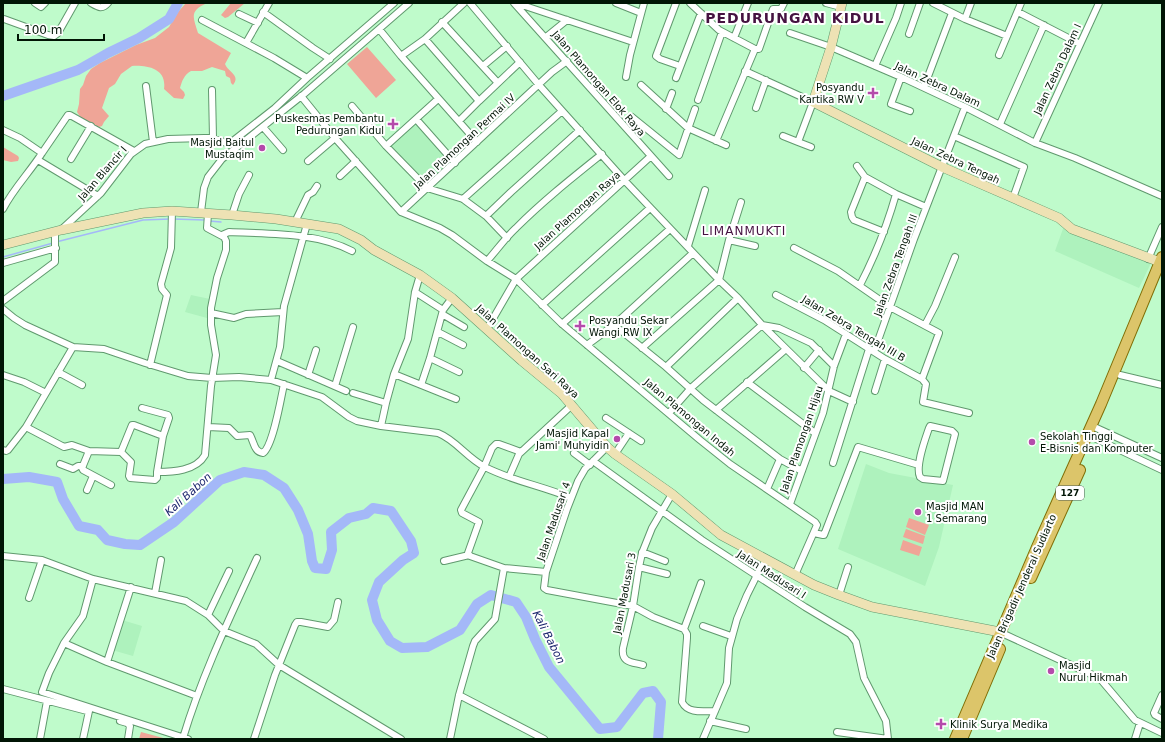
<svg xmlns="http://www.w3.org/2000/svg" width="1165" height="742" font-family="'DejaVu Sans',sans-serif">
<rect width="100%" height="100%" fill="#bffbcb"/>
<path fill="#aef2bd" d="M416 123 453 162 427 186 389 146Z
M1064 226 1151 263 1139 288 1055 251Z
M191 295 210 299 207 318 185 312Z
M866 464 889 473 953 485 939 547 925 586 838 549Z
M122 620 142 626 133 656 112 650Z"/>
<path fill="#efa597" d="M186 3H207C189 11 193 17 198 33L231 53 225 64C228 72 241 75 233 85L231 83 230 78 226 76 225 71 212 67 202 71H191C184 75 182 81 180 88L184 92 185 95 183 99 174 98 164 89C167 69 148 65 132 66L121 74 115 84 109 88 102 108 109 116 104 122 102 126 99 127 81 118 77 112 79 104 80 89 83 85 86 76 91 69 100 63 136 45 155 38 169 27 178 12Z
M231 3H245L228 17 225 18 221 15Z
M367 47 396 80 376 98 347 64Z
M3 147 18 156 19 158 18 161 11 162 3 160Z
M909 518 929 525 925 535 906 527Z
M906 529 925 536 923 544 903 537Z
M903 540 922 547 919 556 900 550Z
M141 732 167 739H139Z"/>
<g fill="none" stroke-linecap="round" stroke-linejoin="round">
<path stroke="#a4b8f8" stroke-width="1.5" d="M173 219 205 220
M209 221 221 222
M56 242 143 220 170 219
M3 257 53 243"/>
<path stroke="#a4b8f8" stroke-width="10" d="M3 96 78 70 108 53 139 38 169 19 178 3
M3 479 29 477 57 482 63 499 79 526 98 530 107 540 125 544 140 545 174 522 220 480 244 472 264 475 284 488 298 510 308 534 312 561 315 568 326 569 332 550 331 532 349 518 366 514 373 508 391 511 411 541 414 553 403 560 379 582 372 600 377 620 390 641 402 648 427 647 460 630 477 604 491 595 516 602 526 617 535 639 549 667 600 729 617 727 643 693 653 691 661 702 658 739"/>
<g stroke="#60996e" stroke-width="8">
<path id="street" d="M35 3 41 7 45 3
M91 3C98 7 102 10 108 3
M470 3 539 85 625 181 719 280 738 298 765 328 829 391 853 402
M514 3 669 176
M516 3 633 42
M616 3 641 13
M676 3 656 56 660 59 680 66
M690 3 719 30 755 49
M826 3 841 7
M933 3 965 19 1007 36
M263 12 313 48 330 59
M1018 12 1080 44
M239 14 258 23
M4 19 48 35 54 36 58 33 75 3
M965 19 971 3
M202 20 274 58 307 78
M442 22 498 83
M379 29 401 56 477 142
M790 33 831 47 901 77 965 107 1035 143 1075 158 1162 196
M909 34 920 3
M546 37 567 20
M734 38 748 3
M425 39 479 101
M246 43 269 3
M755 49H759L773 9H781L784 3
M999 55 1021 3
M401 56 425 39 464 3
M483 66 507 46
M875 66 896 18 901 3
M745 71 813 102 798 142 783 136
M626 77 630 55 644 3
M901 77 891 104 910 111
M676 78 701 13
M641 85 688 128 726 145
M146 86 153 142
M924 87 952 13
M212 90 213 138
M301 96 335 138 401 212 440 228 452 235 487 261 516 279 562 324 700 440 730 464 815 522 817 525 795 575
M698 100 722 32
M352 106 386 146 427 188 463 199 486 216 507 238
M756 108 766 80
M666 109 672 93
M632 117 679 155 695 109
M416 119 455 163
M459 121 479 101 520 62
M1000 124 1044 25
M263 127 283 150
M3 130 20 138 42 153C30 172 13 189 3 209
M954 136 1024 167 1013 198
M716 141 755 49
M798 142 811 147
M1035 143 1099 3
M229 144 275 108 307 78 394 3
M386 146 438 99
M42 153 68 115H70L134 151
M71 159 91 126
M38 160 98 196
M308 161 335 138
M857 166 865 177 896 194 926 207
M340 176 356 161
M865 177 851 212 852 217 854 220 884 232
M463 199 562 111
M201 212 204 188 208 177 222 159 304 94 409 3
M401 212 552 72 567 61
M232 215 239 194 249 175
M486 216 511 192 580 130
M295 222 308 195 313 192 317 186
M62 229 101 193 131 154 145 144 168 139 204 138H213L229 144 230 145
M222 235 229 232C270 234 315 232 352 251
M729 240 755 246
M688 246 705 190
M794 248 838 271 890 307 939 333 922 379
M1148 259 1162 227
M487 261C497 250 505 238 516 228 543 201 572 178 602 154
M3 263 56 248
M719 280 729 240 741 202
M860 285C875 256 887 226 896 194
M415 292 443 310
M776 295 824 320 885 359 922 379 926 384 923 402 969 413
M3 301 55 262V232
M542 305 650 208
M3 309 14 318 25 325 73 347 104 349 145 363 188 376 212 378 239 377 271 380 322 397 349 417 357 421 381 426 438 433C456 440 467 458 485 467 512 481 543 486 571 498
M211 313 234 318 246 314 283 312
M442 314 464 327
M562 324 670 229
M614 325 666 367 703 400 780 459 802 471
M925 325 935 306 955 257
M487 329 516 279 651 156
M438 332 463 345
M587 345 614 325 693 253
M642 348 719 280
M874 352 914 239 965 107
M430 358 459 372
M277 361 346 391
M150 365 167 295 162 289 161 284 171 248 172 211
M666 367 738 298
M804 368 819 350
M58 372 82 385
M394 374 456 399
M3 375 24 382 46 393
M308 375 316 350
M1120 375 1162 385
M271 380 280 347 284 306 307 224
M747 382 815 433
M421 385 430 358 443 310 452 298
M335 386 353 327
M875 391 885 359
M353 393 386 403
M142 408 168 415 169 418 163 436
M716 410 786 349
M669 413 691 388 762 325 779 328 811 343 834 366
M606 418 641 441
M381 426 386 403 394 374 408 339 415 292 420 275
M930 426 952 431 955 434 943 481 923 479 920 477C915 466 925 440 929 428Z
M1092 426 1162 458
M26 427 64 447 72 445 89 451 121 452 132 425H134L163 436 157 472C173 472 196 471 205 455L211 386 216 355 211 325V308L217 278 226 250V241L224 237 207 228 208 214
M208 427 229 428 237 436 250 435C254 442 254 452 263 453 273 446 281 398 284 384
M1088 435 1162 470
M607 447 585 469 578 481 567 509 546 572 544 588 547 590 633 606 653 617 684 629 687 634V638L682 702C688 714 703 711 715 711
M3 450 6 451 8 450 26 427 73 347
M89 451 82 468 83 470 111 485
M121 452 131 462 129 476 130 478 155 480 157 478V472
M521 452 499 444H496L492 448 484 467 461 510 462 513 479 522 468 553 470 556 504 568 546 572
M574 453 590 465
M615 454 629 433
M593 461 702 540 805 607 850 634 856 642 864 678 886 721 888 739
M833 463 869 349
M60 464 73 469 78 466H83
M509 477 519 454 572 405
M767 489 780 459
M87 490 93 476
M790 504 823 413 834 366 846 334
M814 533 823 535H824L858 447 919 465
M642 552 665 561
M3 556 42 560 93 579 186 601 208 615 224 631 256 644 279 665 401 739
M444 561 469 555
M639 567 667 574
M93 579 83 616 64 643 49 673 42 692 188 739
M155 593 161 560
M839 595 848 567
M29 598 42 560
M208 615 229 571
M703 626 731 636
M684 629 701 583
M1006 635 1097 677 1102 681 1135 720 1162 733
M64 643 107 662 131 587
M107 662 197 696
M643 665C632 662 621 663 623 648L633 606 639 567 642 553 652 528 672 494
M3 689 87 711
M459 695 544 739
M1162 695 1154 713 1155 715 1162 719
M120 721 127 723 130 726 128 739
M710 721 746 729
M837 732 888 739
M183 738C202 675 230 617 257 558
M40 739 47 701
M83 739 89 711
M254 739 275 675 295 625 297 622H301L328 627 334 620 338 602
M450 739 459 695 473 646 475 641 495 619 504 568
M703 739 727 683 729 648 737 619 747 595 759 571 767 559
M1135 739 1140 723"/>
</g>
<g stroke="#60996e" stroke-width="10">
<path id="secondary" d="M842 3 831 47 813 102 942 167 1059 218 1072 229 1160 262
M3 245 61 230 143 213 172 211 232 215 276 219 339 229 361 240 374 250 420 275 452 298 522 361 562 394 607 447 615 454 672 494 721 535 814 585 839 595 872 607 1000 632"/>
</g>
<g stroke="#806e06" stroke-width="12">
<path id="primary" d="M1031 578 1080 470
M955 739 1037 547 1101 404 1162 257
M962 739 1000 649"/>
</g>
<use href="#street" stroke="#fff" stroke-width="6"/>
<use href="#secondary" stroke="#eee2b4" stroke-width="9"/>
<use href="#primary" stroke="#dcc56a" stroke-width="10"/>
</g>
<g fill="#b44aab" stroke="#fff" stroke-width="1.5">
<path d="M871 87h4v4h4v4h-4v4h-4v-4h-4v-4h4z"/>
<path d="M391 118h4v4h4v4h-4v4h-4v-4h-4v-4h4z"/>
<circle cx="262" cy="148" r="4"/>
<path d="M578 320h4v4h4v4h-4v4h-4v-4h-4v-4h4z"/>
<circle cx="617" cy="439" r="4"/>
<circle cx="1032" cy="442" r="4"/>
<circle cx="918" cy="512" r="4"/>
<circle cx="1051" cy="671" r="4"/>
<path d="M939 718h4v4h4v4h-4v4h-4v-4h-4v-4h4z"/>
</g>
<g text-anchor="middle" stroke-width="4" stroke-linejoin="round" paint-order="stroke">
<rect fill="#fff" stroke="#4d5b50" stroke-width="1" x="1056" y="486" width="28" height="14" rx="3"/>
<g font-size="9" font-weight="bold" fill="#011505">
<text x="1070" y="496">127</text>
</g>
<g font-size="10" fill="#011505" stroke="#fff">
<text transform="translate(1057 69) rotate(-65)" y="4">Jalan Zebra Dalam I</text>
<text transform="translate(599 83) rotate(49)" y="4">Jalan Plamongan Elok Raya</text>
<text transform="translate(938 84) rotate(25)" y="4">Jalan Zebra Dalam</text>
<text transform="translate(464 141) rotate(-43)" y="4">Jalan Plamongan Permai IV</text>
<text transform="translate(956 160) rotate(25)" y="4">Jalan Zebra Tengah</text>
<text transform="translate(102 173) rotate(-49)" y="4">Jalan Blancir I</text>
<text transform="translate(577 210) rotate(-42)" y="4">Jalan Plamongan Raya</text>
<text transform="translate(895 265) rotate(-70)" y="4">Jalan Zebra Tengah III</text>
<text transform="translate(854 328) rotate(31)" y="4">Jalan Zebra Tengah III B</text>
<text transform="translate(528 351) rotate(42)" y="4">Jalan Plamongan Sari Raya</text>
<text transform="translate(690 417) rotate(40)" y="4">Jalan Plamongan Indah</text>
<text transform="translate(801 439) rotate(-71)" y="4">Jalan Plamongan Hijau</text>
<text transform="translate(553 521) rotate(-71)" y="4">Jalan Madusari 4</text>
<text transform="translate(772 574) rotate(33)" y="4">Jalan Madusari I</text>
<text transform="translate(1021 586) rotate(-66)" y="4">Jalan Brigadir Jenderal Sudiarto</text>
<text transform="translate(624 593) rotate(-79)" y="4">Jalan Madusari 3</text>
</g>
<g font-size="10" fill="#011505" stroke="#fff" text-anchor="start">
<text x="864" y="91" text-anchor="end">Posyandu<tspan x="864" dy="12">Kartika RW V</tspan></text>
<text x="384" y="122" text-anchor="end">Puskesmas Pembantu<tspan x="384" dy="12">Pedurungan Kidul</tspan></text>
<text x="254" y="146" text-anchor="end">Masjid Baitul<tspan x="254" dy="12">Mustaqim</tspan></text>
<text x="589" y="324">Posyandu Sekar<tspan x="589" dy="12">Wangi RW IX</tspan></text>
<text x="609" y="437" text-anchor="end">Masjid Kapal<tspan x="609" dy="12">Jami' Muhyidin</tspan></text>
<text x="1040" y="440">Sekolah Tinggi<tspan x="1040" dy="12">E-Bisnis dan Komputer</tspan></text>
<text x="926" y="510">Masjid MAN<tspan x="926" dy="12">1 Semarang</tspan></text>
<text x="1059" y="669">Masjid<tspan x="1059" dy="12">Nurul Hikmah</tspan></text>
<text x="950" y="728">Klinik Surya Medika</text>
</g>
<g font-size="11" font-style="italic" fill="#1b266d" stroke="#fff">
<text transform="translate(188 494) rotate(-42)" y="4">Kali Babon</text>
<text transform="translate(549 637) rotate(63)" y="4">Kali Babon</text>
</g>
<g font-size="12" letter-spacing="1" fill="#451241" stroke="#fff">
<text x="744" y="235">LIMANMUKTI</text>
</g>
<g font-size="14" font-weight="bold" letter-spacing="1" fill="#451241" stroke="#fff">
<text x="795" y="23">PEDURUNGAN KIDUL</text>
</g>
</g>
<rect width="1165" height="742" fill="none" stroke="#011505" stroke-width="8"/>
<path d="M18 34v6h86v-6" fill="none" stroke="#011505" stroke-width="2"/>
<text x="24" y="34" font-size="12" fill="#011505" stroke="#ffffff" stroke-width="3" paint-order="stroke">100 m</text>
</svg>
